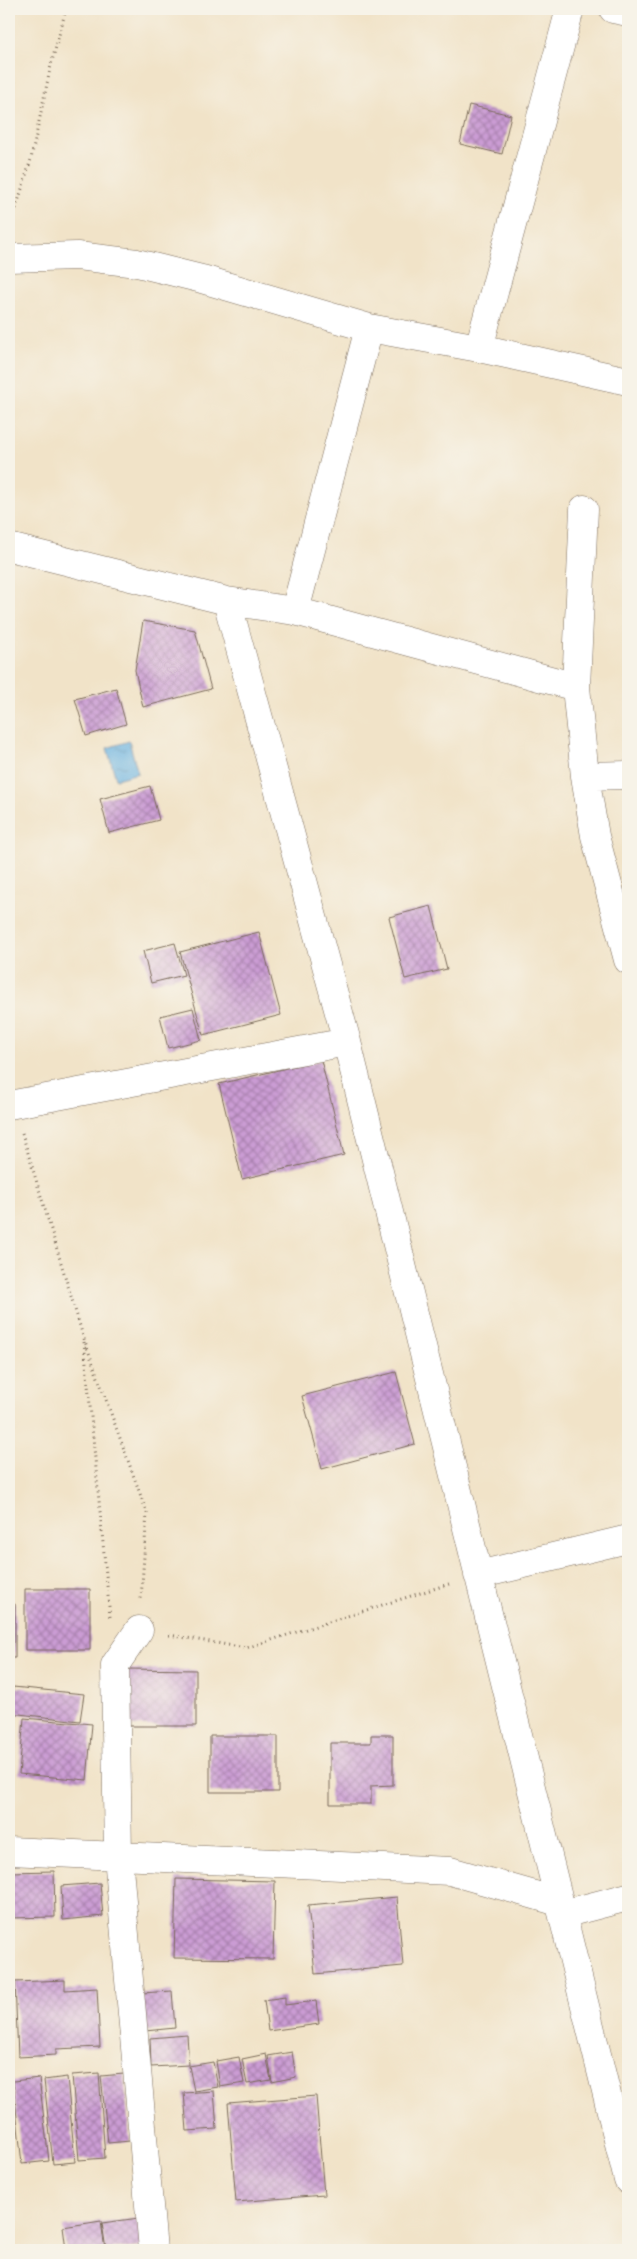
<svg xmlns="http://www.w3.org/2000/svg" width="637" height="2259" font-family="'EB Garamond',serif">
<defs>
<pattern id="water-ripples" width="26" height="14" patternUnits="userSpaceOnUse" patternTransform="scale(1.25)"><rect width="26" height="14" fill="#69b2e1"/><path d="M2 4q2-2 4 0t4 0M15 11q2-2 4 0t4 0" fill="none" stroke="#5891b6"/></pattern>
<pattern id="building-cross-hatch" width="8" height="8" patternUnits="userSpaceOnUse" patternTransform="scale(1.25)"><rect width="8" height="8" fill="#cb9cd4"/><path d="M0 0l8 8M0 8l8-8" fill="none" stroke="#a67fab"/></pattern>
</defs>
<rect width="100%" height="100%" fill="#f7f3e8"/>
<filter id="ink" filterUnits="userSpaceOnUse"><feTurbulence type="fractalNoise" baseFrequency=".02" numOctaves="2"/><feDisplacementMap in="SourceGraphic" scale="10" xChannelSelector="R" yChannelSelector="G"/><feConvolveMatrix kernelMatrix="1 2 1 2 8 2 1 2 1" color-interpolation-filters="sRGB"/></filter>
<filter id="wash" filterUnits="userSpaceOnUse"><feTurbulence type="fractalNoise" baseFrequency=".0096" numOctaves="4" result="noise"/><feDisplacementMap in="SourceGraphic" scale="20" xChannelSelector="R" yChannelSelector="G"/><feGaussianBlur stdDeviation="1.12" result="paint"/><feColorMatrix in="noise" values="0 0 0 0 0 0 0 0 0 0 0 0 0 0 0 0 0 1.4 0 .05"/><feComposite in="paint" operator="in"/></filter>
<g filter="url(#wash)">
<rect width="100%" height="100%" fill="#f1e3c8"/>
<path fill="url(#water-ripples)" stroke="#526e80" d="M129 741 138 773 116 779 107 748Z"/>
<g id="blocks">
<path fill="url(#building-cross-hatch)" d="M469 105 511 115 502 154 460 144Z
M143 621 195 630 211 689 143 707 135 670Z
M116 688 126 724 86 736 75 699Z
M150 786 159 820 109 833 100 799Z
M431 906 447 969 405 979 389 917Z
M259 932 281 1015 203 1035 180 952Z
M175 943 184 975 151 983 143 951Z
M193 1008 201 1040 168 1048 160 1016Z
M321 1060 344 1155 242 1179 219 1084Z
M396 1372 415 1444 322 1469 302 1396Z
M25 1589H90V1650H25Z
M9 1604H15V1658H9Z
M128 1669 196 1670V1726H128Z
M13 1687 84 1694 80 1721 10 1713Z
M24 1718 92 1724 87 1780 19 1774Z
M371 1735H393V1785L371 1786V1804H330V1743H371Z
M210 1736H278V1792H210Z
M54 1871 55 1917 9 1918V1872Z
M176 1879 275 1881 273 1959 174 1958Z
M100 1883 103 1916 63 1920 61 1886Z
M397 1897 403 1966 315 1974 308 1905Z
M65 1980V1990L97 1988 100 2047 56 2049V2055L18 2057 15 1982Z
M172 1991 175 2028 145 2031 142 1993Z
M285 1997V2005L316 2001 319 2024 268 2031 264 2000Z
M187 2035 189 2065 151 2067 150 2038Z
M292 2052 296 2077 272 2082 268 2056Z
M266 2054 271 2080 247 2084 242 2059Z
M239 2057 244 2083 220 2087 216 2061Z
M213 2062 218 2087 194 2091 189 2066Z
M99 2073 105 2158 79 2160 72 2075Z
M124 2074 130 2141 108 2143 101 2076Z
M67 2077 75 2162 53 2164 44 2080Z
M39 2078 49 2161 22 2164 13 2081Z
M214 2091 217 2129 187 2131 184 2093Z
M316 2096 324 2195 236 2202 228 2103Z
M139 2218 144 2247 106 2250 102 2223Z
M101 2221 105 2250H66L63 2227Z"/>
</g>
</g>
<g filter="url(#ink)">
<use href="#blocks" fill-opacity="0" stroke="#7b6b5a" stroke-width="1"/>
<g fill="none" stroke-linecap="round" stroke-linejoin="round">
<g stroke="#7b6b5a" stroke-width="29">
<path id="street" d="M613 9 628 12
M9 258 77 256 137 263 202 279 369 328
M479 348 570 9
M584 509 576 687 585 776 595 836 628 960
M9 547 227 601 295 611 576 687
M227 601 347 1042 628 2180
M295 611 369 328 479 348 628 381
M585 776 628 775
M9 1105 347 1042
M478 1575 628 1539
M139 1630 115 1665 118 1856 153 2250
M9 1851 450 1871 559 1902
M563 1914 628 1897"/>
</g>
<path stroke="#7b6b5a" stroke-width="3" stroke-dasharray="1 4" stroke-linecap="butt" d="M10 228 31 159 51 65 66 9
M22 1133 83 1336 147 1513 141 1599
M84 1342 110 1617
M169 1635 246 1648 449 1584"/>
<use href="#street" stroke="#fff" stroke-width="28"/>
</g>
</g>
<rect width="637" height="2259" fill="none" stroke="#f7f3e8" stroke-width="30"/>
</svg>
